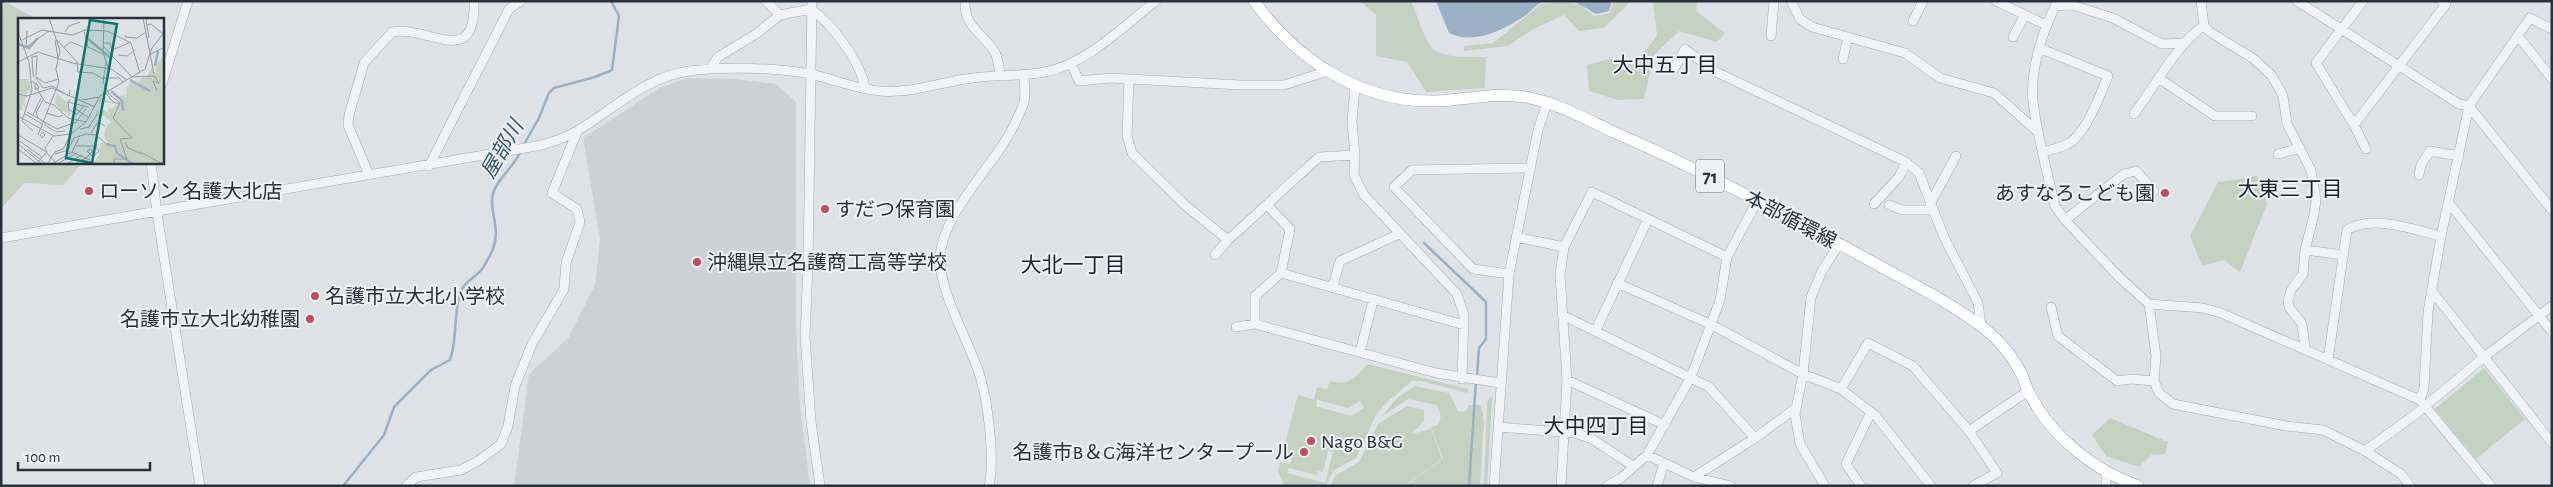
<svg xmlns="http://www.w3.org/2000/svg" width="2553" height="487" font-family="'Alegreya Sans','Noto Sans JP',sans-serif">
<rect width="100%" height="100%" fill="#dfe3e8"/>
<path fill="#cdd2d9" d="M688 78 736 79 776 84 796 102V328L800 406 810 486H514L529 374 569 337 595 285 600 239 583 138 659 88Z"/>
<path fill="#c5d1c1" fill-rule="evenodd" d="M3 1 37 19H19V162L82 163 63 185 24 183 1 209Z
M1360 1H1411C1433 55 1425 57 1486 57L1485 88 1426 92 1407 62 1376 56V15Z
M1614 1H1631L1604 28 1579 31 1564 15 1535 28 1508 46 1464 51V46L1493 43 1541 4 1567 2 1580 5 1594 16 1610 13Z
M1653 1H1697L1696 11 1725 33 1717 42 1679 31 1654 55 1644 99 1618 100 1589 91 1587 65 1609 59 1633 65 1657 36Z
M2258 176 2267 204 2240 272 2224 260 2202 266 2190 236 2218 182Z
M1367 364 1468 389V393L1421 381H1412L1386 403 1376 415 1356 458 1334 470 1325 486H1284L1278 471 1280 462 1290 464 1293 453 1283 451 1298 395 1317 400 1316 406 1351 416 1364 408 1360 401 1348 408 1314 399 1317 387 1327 389 1330 381C1347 386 1357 378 1367 364ZM1328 451 1333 452 1325 483 1287 473 1289 468 1317 475 1318 471 1323 472Z
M2484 368 2525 419 2476 459 2435 409Z
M1415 386 1449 393 1458 411 1465 412 1469 405H1481L1484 421 1480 486H1405L1443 459 1431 427 1438 425C1442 417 1441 412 1436 405L1408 399 1381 417 1397 398Z
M1492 397 1487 486H1484L1487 404 1489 398Z
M1407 406 1424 410V421L1412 434 1431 429 1442 459 1404 486H1330L1336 475 1359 462 1378 424Z
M2110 418 2168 442 2165 454 2151 455 2139 467 2106 456 2092 435Z"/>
<path fill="#9cb1c6" d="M1436 1H1546C1537 2 1531 12 1523 17 1502 31 1473 45 1449 33Z
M1573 1H1612L1609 11 1596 14Z"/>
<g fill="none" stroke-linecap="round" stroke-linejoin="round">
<path stroke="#9cb1c6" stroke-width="2.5" d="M523 146 539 118 549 93 554 88 595 77 612 70 619 16 611 1
M1424 243 1486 302V339L1479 348 1477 376
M343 486 384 435 394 407 431 370 450 360C458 338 453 311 461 291 465 281 475 278 482 269 486 264 490 255 493 249 500 231 492 218 492 200 492 183 515 166 521 151
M1469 486 1476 381"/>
<g stroke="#a5aab2" stroke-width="10">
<path id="minor" d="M766 1 780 15
M812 1 808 267 805 336 811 422 820 486
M965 1C964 25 979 31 992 48 998 55 999 66 1000 75
M1791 1 1800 19 1812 27 1905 53 1940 78 1994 93 2039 133
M1996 1 2046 25
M2058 1C2043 29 2030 69 2033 101 2037 136 2047 171 2055 206L2065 220 2119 277 2149 304 2203 308 2221 313 2420 400
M2201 1 2204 26 2210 32 2254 59 2272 76 2283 96 2287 124 2311 170 2316 200 2314 215 2305 250 2303 274 2291 290 2288 301 2289 307 2302 324 2305 348
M2297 1 2459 104 2469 106 2552 210
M2363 1 2316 63 2354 125 2446 4 2441 1
M2055 6 2072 5 2113 18 2162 44 2185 43
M1913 21 1923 1
M1771 36 1774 1
M2518 36 2552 79
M2013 37 2025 15
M2039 48 2108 76C2100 95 2085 137 2066 145 2059 148 2050 150 2043 152
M1843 59 1848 37
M1071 63 1079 81 1111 78 1240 85H1284L1328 71
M710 69 718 57 756 34 780 15 811 9C832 24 861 62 865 88
M1674 69 1685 49 1714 71 1906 162 1919 173 1944 237 1978 303 1981 326
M1129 79 1127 136 1132 153 1185 205 1228 240
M2160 79 2215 116H2252
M162 84 188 1
M1355 87 1352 122 1355 155 1354 175 1364 195 1457 294 1464 315 1462 379
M2134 114C2152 90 2180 40 2204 26
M2354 125 2366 149
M2278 154 2300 148
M151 162 157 213 200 486
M429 166 509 9 521 1
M369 175 348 125 349 115 364 63 392 32C429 25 476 71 474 1
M2419 175 2421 165 2430 151 2459 156
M2449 203 2552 332
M1874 204 1899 177 1906 162
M1930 204 1956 156
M1889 205 1903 210H1932
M2065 220 2124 174 2136 171 2154 191
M1516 237 1564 247
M1 238 542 145C554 141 566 138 577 131 614 109 645 77 689 71 723 66 777 68 810 74 834 79 856 89 880 91 909 94 938 83 966 79 993 74 1019 77 1045 72 1087 64 1123 26 1156 1
M2305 250 2344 255
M1215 255 1228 240 1319 157 1355 155
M1281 273 1464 325
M1509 274 1473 269 1394 187 1412 170 1529 168
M1617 283 1712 325 1803 374 1841 389 1876 416 1931 486
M1333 286 1340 261 1399 234
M2432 291 2552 443
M2149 304 2156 356 2154 381 2159 393 2173 404 2286 426 2323 430 2365 451 2401 474 2410 486
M2051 307 2058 336 2117 381 2131 379 2154 381
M1562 315 1709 387 1755 438 1694 477
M1255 324V296L1281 273 1290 229 1267 205
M1236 327 1255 324 1436 373 1500 383
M1596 330 1648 219
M1360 352 1373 301
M2328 360 2347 230C2372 214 2414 230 2441 236
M1567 380 1665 425
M1841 389 1868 343 1913 366 1969 431 1997 473 1973 486
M1498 427 1575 433 1592 439 1633 466
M1969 431 2028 391
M1755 438 1796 408
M2365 451 2417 413 2484 357 2552 306
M1647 455 1694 477 1731 486
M2106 473V486
M406 486 416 477 461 470 478 461 501 444 508 426 515 386 532 344 564 289 566 263 580 222 577 209 552 193 577 132
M989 486C995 459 988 402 980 376 970 343 939 292 940 258 942 211 998 163 1017 119 1019 114 1023 108 1024 102 1026 93 1024 84 1024 75
M1494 486 1509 274 1538 130 1547 103
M1561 486 1567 380 1560 275 1564 247 1592 192 1727 257
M1607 486 1621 478 1647 455 1691 377 1720 300 1727 257 1757 201
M1657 486 1664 463
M1825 486 1800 444 1795 414 1803 374 1811 297 1822 271 1839 244
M1861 486 1846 464 1871 412
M2491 486 2420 400 2424 388 2428 312 2441 236 2469 106 2530 18 2552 29"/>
</g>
<g stroke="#9fa7b3" stroke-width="12">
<path id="major" d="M1254 1C1297 60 1361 103 1436 101 1465 100 1496 92 1525 97 1556 102 1589 121 1618 134 1703 171 1785 214 1867 259 1906 281 1949 301 1985 329 1999 340 2013 357 2021 373 2024 379 2026 387 2029 393 2052 437 2092 469 2138 486"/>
</g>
<use href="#minor" stroke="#f2f3f6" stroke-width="9"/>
<use href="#major" stroke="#fff" stroke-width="11"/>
</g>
<g fill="#c64b61" stroke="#eff2f5" stroke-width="2">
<circle cx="89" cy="191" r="5"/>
<circle cx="2165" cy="193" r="5"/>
<circle cx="825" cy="209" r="5"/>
<circle cx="697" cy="262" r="5"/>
<circle cx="315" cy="296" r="5"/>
<circle cx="310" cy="319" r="5"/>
<circle cx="1311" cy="441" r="5"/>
<circle cx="1304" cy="452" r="5"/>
</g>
<g text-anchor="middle" stroke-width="4" stroke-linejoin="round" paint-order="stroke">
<rect fill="#eff2f5" stroke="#646b75" stroke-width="1" x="1696" y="159.5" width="28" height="33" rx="4"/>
<g font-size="19" font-weight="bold" fill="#29313e">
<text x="1710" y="183">71</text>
</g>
<g font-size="20" fill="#29313e" stroke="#eff2f5" text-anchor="start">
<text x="99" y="198">ローソン 名護大北店</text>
<text x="2155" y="200" text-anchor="end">あすなろこども園</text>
<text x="835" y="216">すだつ保育園</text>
<text x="707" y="269">沖縄県立名護商工高等学校</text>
<text x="325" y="303">名護市立大北小学校</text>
<text x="300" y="326" text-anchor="end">名護市立大北幼稚園</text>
<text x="1321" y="448">Nago B&amp;G</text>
<text x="1294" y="459" text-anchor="end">名護市B＆G海洋センタープール</text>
</g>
<g font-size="20" fill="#29313e" stroke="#eff2f5">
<text transform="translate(1791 219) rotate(28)" y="7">本部循環線</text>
</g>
<g font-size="21" fill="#1b222f" stroke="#eff2f5">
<text x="1665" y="72">大中五丁目</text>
<text x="2290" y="196">大東三丁目</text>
<text x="1073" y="272">大北一丁目</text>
<text x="1596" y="433">大中四丁目</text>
</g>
<g font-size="21" font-style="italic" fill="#36516f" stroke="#eff2f5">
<text transform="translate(502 149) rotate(-60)" y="7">屋部川</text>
</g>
</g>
<g transform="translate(18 18)">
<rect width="146" height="146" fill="#dfe3e8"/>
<path d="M146 37V146H74L81 137 82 125H90L86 118 89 106 94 105 87 98 80 99 77 94 80 92 81 96 84 95 82 93V86H80L82 80 99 86 82 84V93L87 92 91 97 93 93 90 95V89L94 91 103 83 99 79 106 77 108 83 109 69 114 63 121 64 125 59H129L133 50 138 56V47ZM0 61H10L13 69V74L11 72 8 77 2 75 8 78 6 84 9 92 4 86V92L0 93ZM39 75 48 84 51 81 54 82 50 85 53 95 50 100V95L43 93 37 85Z" fill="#c5d1c1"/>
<path fill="none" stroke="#9cb1c6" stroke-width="2.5" d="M69 20 94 41M0 26 11 30 20 20M137 48 140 33M112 62 132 73M93 73 104 83 105 93M88 126 97 128 99 135 115 146"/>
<path fill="none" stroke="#969ca4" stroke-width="1" d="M49 0H71M86 0 85 34 90 50M125 0 136 56M130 0 128 3 131 20M129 7 133 6 145 16M66 13 70 29 85 36M0 14 11 44 14 72 4 103 15 113M47 14 51 8 62 4M108 17 107 19 119 20 127 15M4 22 24 12 55 17 67 12 89 13 113 25 122 55M37 22 40 41M39 22 59 44 60 54 75 55 85 61M85 25H92L94 32 113 24M85 28 114 59 136 58 141 65 135 63 139 73M8 29 31 13M8 29 9 13M46 29 53 24 65 29M133 36 147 29M100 37 109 38 117 32M19 38 14 39 15 57 27 65 41 61M0 44 20 34 54 45 93 51 109 62M88 44 85 64 91 76 102 85 95 100 114 120 102 121 109 141H96V146M18 57 19 38M18 60 25 70 34 68 51 78 52 72M85 60H101L105 64M12 64H15L19 66 21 70 17 71V65M19 71 27 84 36 87 50 100 68 104M87 74 95 84 102 86M0 76 9 78 34 70 77 89M64 82 81 79M56 86 58 91 71 100M9 94 39 111 58 104 68 91M56 94 51 92 50 84 70 89M57 94 58 97 66 88M28 95 41 99 45 97M7 96 24 106M15 97 23 80M0 98 36 118 53 116M20 100 18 95 25 82M27 104V107L38 114 47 113M62 111 71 109 79 96M25 114 27 117 24 120 22 117ZM73 115 80 104 87 108M0 117 27 133 39 146M20 117 41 64 38 51 42 33 31 0M0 122 24 139M107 124 110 130 123 136M0 126 24 146M0 131 19 146M9 131 28 146M54 134 61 120M122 134 145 146M37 136 50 132 56 120 68 116 78 117 87 125M77 136 73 131 69 133 75 139 81 133 78 129M18 146 29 134 27 130 35 118M29 146 37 134 45 131 53 116 68 104 82 78 127 51 134 30 147 13M34 146 54 134 72 142M39 146 59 135M48 146 64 137M57 146 69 139 79 128H58"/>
<path fill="#0f766e" fill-opacity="0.15" stroke="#0f766e" stroke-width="2.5" d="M72 2 99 6 74 145 48 140Z"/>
<rect width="146" height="146" fill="none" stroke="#29313e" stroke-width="2.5"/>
</g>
<rect width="2553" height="487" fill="none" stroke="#29313e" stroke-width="5"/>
<path d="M18 462v8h132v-8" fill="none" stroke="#29313e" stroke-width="2.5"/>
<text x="25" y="462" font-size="15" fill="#29313e" stroke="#eff2f5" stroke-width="4" paint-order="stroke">100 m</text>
</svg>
